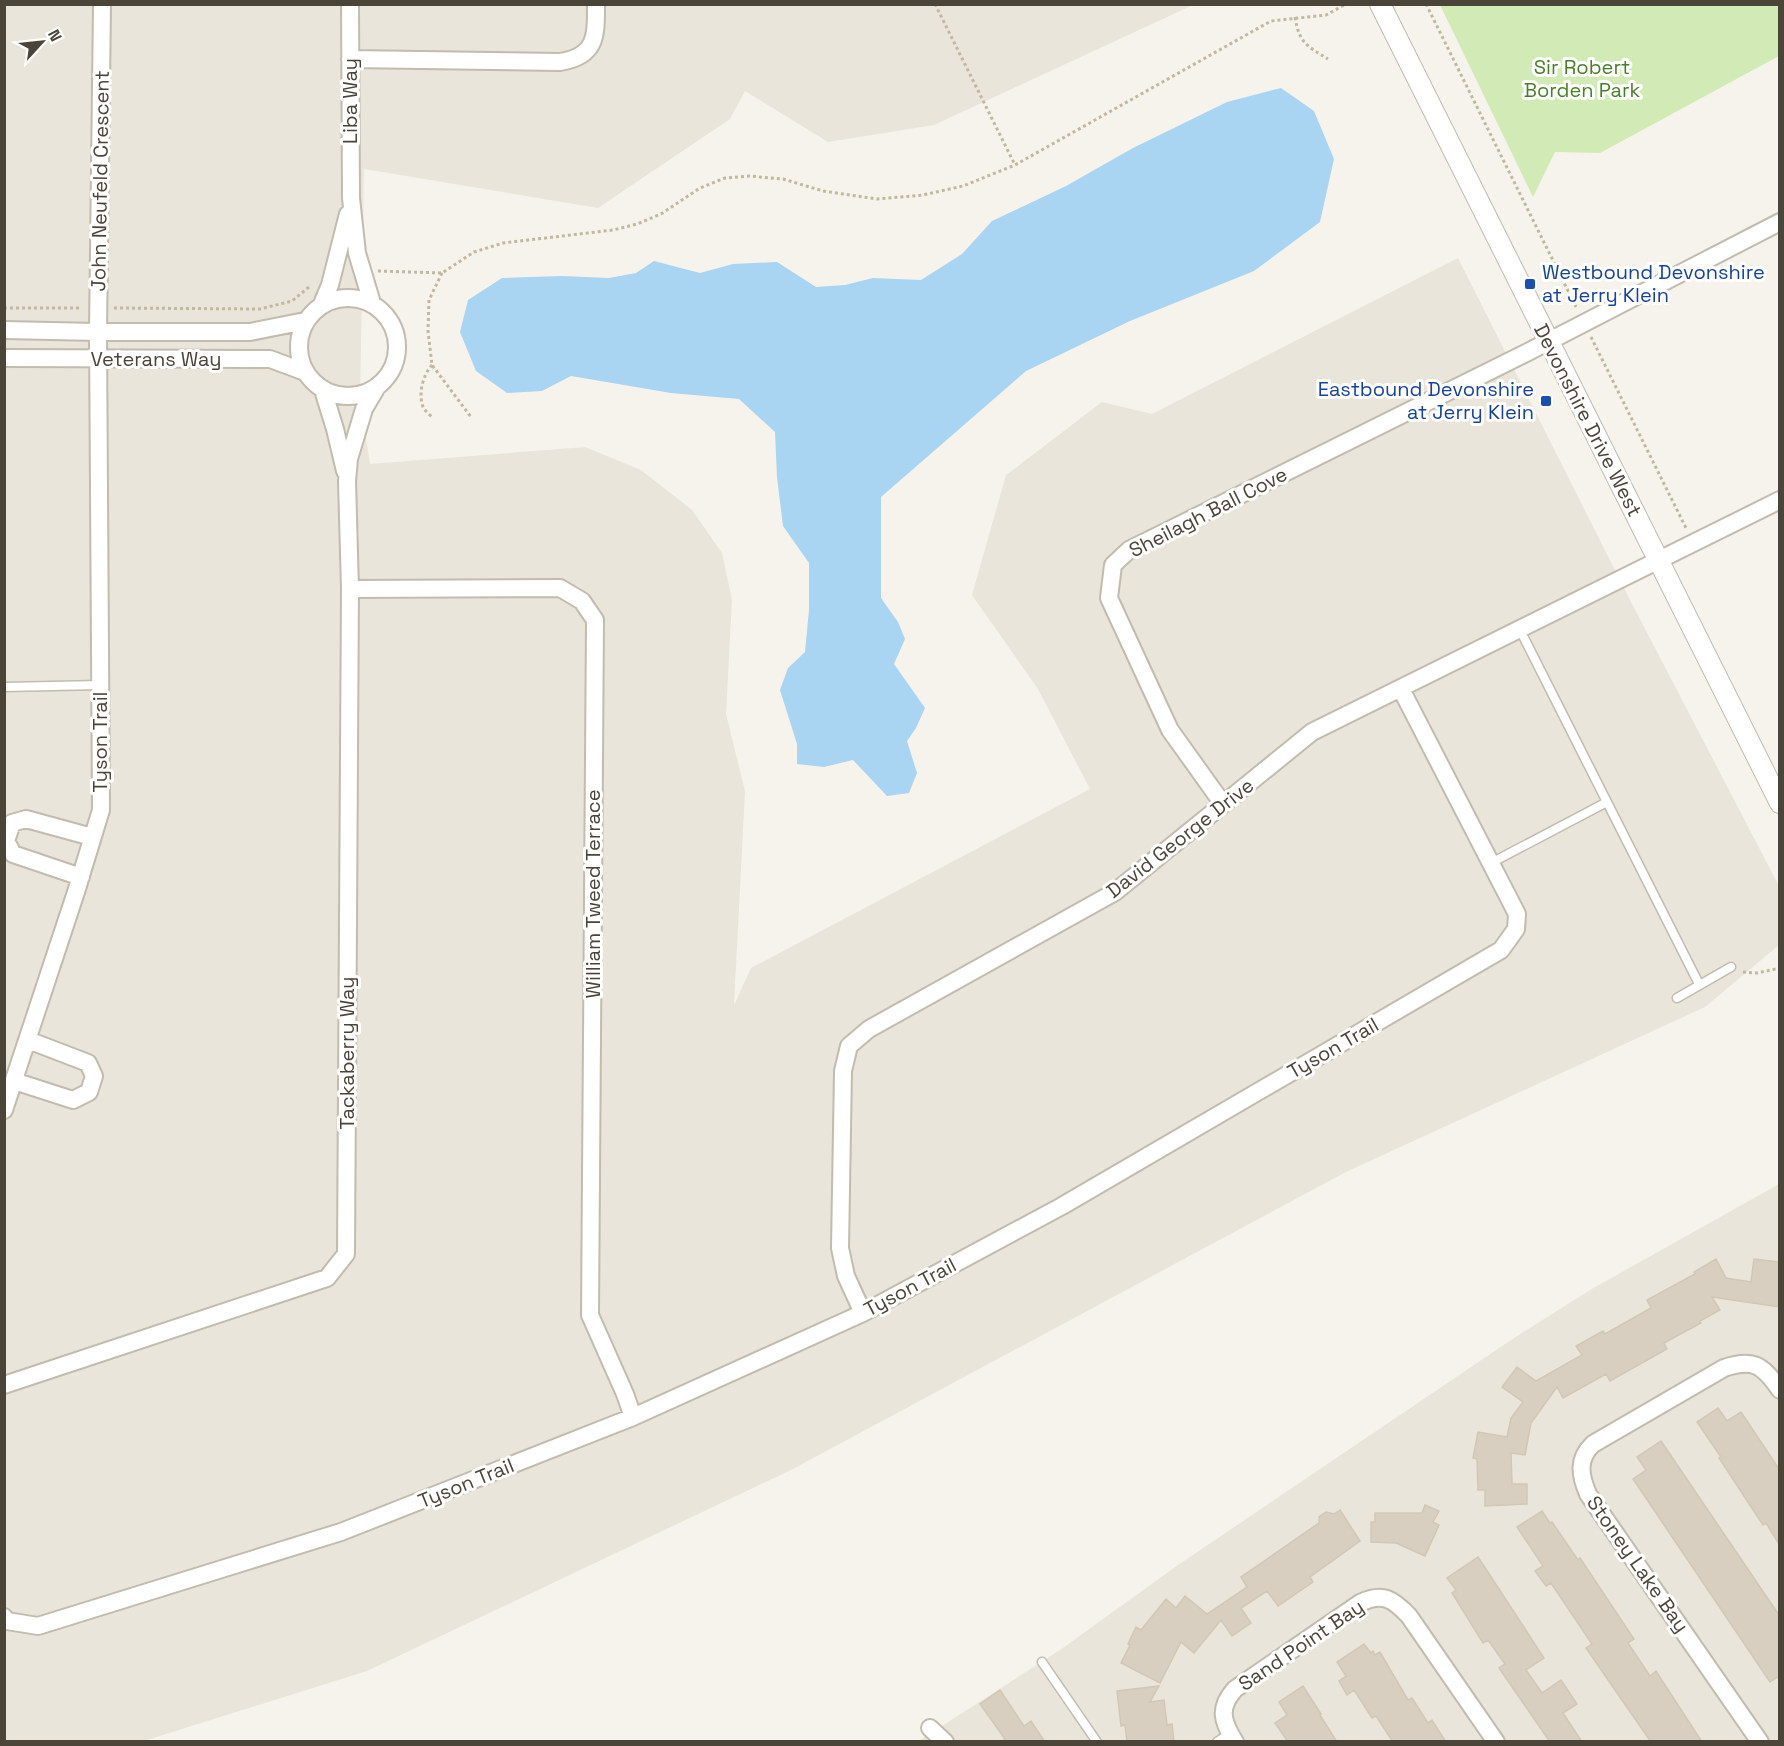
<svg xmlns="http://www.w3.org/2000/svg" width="1784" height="1746" font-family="'Space Grotesk',sans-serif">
<rect width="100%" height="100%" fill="#f6f3ec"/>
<path fill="#eae5da" d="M5 5H1193L934 125 828 142 745 91 730 119 598 208 364 169 360 401 370 464 585 447 641 470 692 510 722 553 732 600 726 714 745 791 734 1005 751 968 1090 789 1038 689 972 595 1006 475 1102 402 1152 414 1458 258 1630 600 1779 886V945L1705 1007 1346 1172 791 1470 367 1671 144 1741 5 1742Z
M1779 1184V1741L917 1742 1060 1650 1178 1565 1514 1338 1590 1290Z"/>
<path fill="#d2eab5" d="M1440 5H1779V56L1600 153 1555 152 1533 197Z"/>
<path fill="#a9d4f2" d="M1281 88 1314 111 1334 159 1320 222 1254 271 1130 321 1026 371 881 497V598L898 622 905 639 894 664 925 708 916 728 907 741 917 773 909 793 887 796 853 760 824 767 797 764V744L780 690 788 668 805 652 809 610V563L783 526 777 477 775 432 739 399 671 393 571 376 542 391 507 393 476 371 460 332 468 300 502 278 562 276 609 278 636 273 654 261 700 273 733 264 777 262 816 287 845 285 873 278 921 280 962 254 992 221 1066 186 1133 148 1227 102Z"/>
<path fill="#d8cfc1" stroke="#d3c7b4" stroke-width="1.5" d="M1716 1259 1726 1278 1751 1282 1754 1259 1779 1262V1307L1712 1297 1720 1310 1700 1321 1701 1323 1664 1343 1667 1349 1610 1381 1606 1374 1563 1398 1557 1387 1531 1423 1525 1455 1511 1453 1512 1484H1527V1504L1485 1506V1490H1478L1477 1459 1473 1458 1478 1432 1507 1437 1511 1418 1523 1402 1502 1387 1517 1367 1536 1381 1582 1355 1576 1346 1603 1331 1605 1334 1651 1308 1647 1300 1695 1274 1694 1272Z
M1718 1408 1727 1421 1741 1412 1779 1469V1544L1766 1523 1763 1525 1744 1496 1719 1458 1721 1457 1697 1422Z
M1661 1441 1779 1615V1676L1770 1682 1633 1479 1646 1470 1637 1457Z
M1425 1505 1439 1511 1433 1522 1439 1525 1425 1556 1396 1543 1371 1542V1522H1375V1513H1422Z
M1340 1510 1360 1541 1310 1577 1313 1582 1278 1606 1267 1591 1241 1608 1251 1623 1232 1636 1221 1620 1194 1653 1181 1642 1160 1683 1121 1663 1130 1645 1128 1644 1136 1627 1141 1630 1166 1599 1176 1608 1185 1596 1207 1614 1247 1587 1241 1577 1319 1523V1517L1326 1512 1334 1514Z
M1542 1511 1550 1523 1552 1522 1578 1560 1580 1558 1634 1639 1628 1643 1650 1676 1656 1671 1702 1742H1651L1606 1677 1586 1648 1592 1644 1551 1583 1546 1586 1535 1571 1543 1566 1517 1527Z
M1478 1557 1544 1658 1526 1670 1542 1693 1561 1680 1577 1704 1563 1713 1582 1742H1550L1499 1668 1505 1664 1488 1640 1483 1643 1452 1593 1456 1590 1447 1578Z
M1364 1644 1371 1653 1373 1651 1375 1655 1380 1652 1408 1700 1412 1698 1428 1723 1432 1720 1446 1742H1393L1376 1716 1372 1718 1354 1690 1347 1695 1339 1681 1346 1676 1337 1662Z
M1159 1686 1150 1702 1164 1700 1167 1725 1172 1724 1174 1742H1127L1125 1725 1121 1726 1117 1691Z
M1303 1686 1321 1714 1320 1715 1337 1742H1288L1275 1723 1287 1715 1279 1702Z
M1000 1690 1024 1726 1031 1721 1045 1742H1001L1005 1739 980 1704Z"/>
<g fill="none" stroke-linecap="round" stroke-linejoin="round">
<g stroke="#c2bbae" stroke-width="11">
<path id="service" d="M1520 630 1699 984
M4 687 100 685
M1491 863 1607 802
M1677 998 1731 967
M1042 1662 1097 1742
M1217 1742 1230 1733"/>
</g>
<g stroke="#c2bbae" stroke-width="20">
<path id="minor" d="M350 4 351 198 357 253 372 303
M350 59 560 62C597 56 596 36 596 4
M299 347a49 49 0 1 1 98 0a49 49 0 1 1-98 0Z
M322 304 330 285 348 214
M4 330 98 332H250L305 321
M4 358 270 359 305 372
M323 390 335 429 345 471
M350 589 560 588 582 601 595 620 590 1315 625 1394 633 1417
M1223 804 1170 730 1109 598 1113 565 1129 550 1528 352 1780 222
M81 877 13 854 6 841 12 823 26 819 92 837
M14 1081 73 1100 89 1092 94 1076 88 1063 28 1040
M4 1110 76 892 101 810 98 332 102 4
M863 1313 846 1276 840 1248 843 1071 849 1046 869 1029 1115 892 1312 732 1780 500
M4 1385 327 1278 346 1254 350 589 347 481 349 459 364 409 377 387
M4 1617 7 1621 38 1626 341 1532 633 1417 863 1313 1062 1206 1501 950 1516 929 1517 914 1401 689
M930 1728 945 1742
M1235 1742C1222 1721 1218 1708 1235 1689L1360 1603C1383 1592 1393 1599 1409 1616L1496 1742
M1760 1742 1588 1494C1580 1475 1577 1459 1593 1444L1724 1368C1753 1358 1763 1365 1780 1390"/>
</g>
<g stroke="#c2bbae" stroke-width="22">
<path id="tertiary" d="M1380 4 1780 803"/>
</g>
<path stroke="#c4b79f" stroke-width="3" stroke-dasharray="3 3" stroke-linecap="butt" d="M935 4 1015 165
M1426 4 1576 307
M1295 17C1299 43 1307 46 1328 59
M378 271 442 273 474 252 503 243 613 230 637 224 661 214 700 188 725 178 749 176 783 179 823 191 877 199 923 195 963 186 1015 165 1271 21 1326 15 1346 4
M442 273 429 300 428 331 432 365 471 417
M4 308H81
M114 308 260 309 292 301 309 287
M1591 337 1686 528
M432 365C423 375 418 393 423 407 425 411 430 415 433 418
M1743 972 1757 973 1780 968"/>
<use href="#service" stroke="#fff" stroke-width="8"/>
<use href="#minor" stroke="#fff" stroke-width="16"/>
<use href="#tertiary" stroke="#fff" stroke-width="20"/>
</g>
<g fill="#1a4fb4" stroke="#fff" stroke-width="2">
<rect x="1524" y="278" width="12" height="12" rx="3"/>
<rect x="1540" y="395" width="12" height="12" rx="3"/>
</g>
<g text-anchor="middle" stroke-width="6" stroke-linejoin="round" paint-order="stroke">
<g font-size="20" fill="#4a7f2a" stroke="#fff">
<text x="1582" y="74">Sir Robert<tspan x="1582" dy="23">Borden Park</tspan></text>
</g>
<g font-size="20" fill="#4b4439" stroke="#fff">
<text transform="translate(350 101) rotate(-90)" y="7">Liba Way</text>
<text transform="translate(100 181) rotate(-89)" y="7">John Neufeld Crescent</text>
<text x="156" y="366">Veterans Way</text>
<text transform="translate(1588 420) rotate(63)" y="7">Devonshire Drive West</text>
<text transform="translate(1208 512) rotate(-27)" y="7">Sheilagh Ball Cove</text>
<text transform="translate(100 742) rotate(-90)" y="7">Tyson Trail</text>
<text transform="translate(1180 838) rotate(-38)" y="7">David George Drive</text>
<text transform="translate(593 894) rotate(-90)" y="7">William Tweed Terrace</text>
<text transform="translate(1333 1048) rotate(-30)" y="7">Tyson Trail</text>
<text transform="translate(347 1053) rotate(-90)" y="7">Tackaberry Way</text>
<text transform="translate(910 1287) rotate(-28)" y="7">Tyson Trail</text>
<text transform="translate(466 1483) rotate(-22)" y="7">Tyson Trail</text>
<text transform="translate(1638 1564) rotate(55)" y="7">Stoney Lake Bay</text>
<text transform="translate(1301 1645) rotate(-34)" y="7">Sand Point Bay</text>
</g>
<g font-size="20" fill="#164399" stroke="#fff" text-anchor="start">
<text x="1542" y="279">Westbound Devonshire<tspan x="1542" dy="23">at Jerry Klein</tspan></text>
<text x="1534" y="396" text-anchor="end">Eastbound Devonshire<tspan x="1534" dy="23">at Jerry Klein</tspan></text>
</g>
</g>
<rect width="1784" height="1746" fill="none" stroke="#4b4439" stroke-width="12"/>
<g transform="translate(42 42) rotate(63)" stroke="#ffffff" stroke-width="4.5" paint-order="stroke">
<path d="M0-4.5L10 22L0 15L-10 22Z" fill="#4b4439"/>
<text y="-9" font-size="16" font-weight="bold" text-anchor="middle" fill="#4b4439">N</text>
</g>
</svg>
